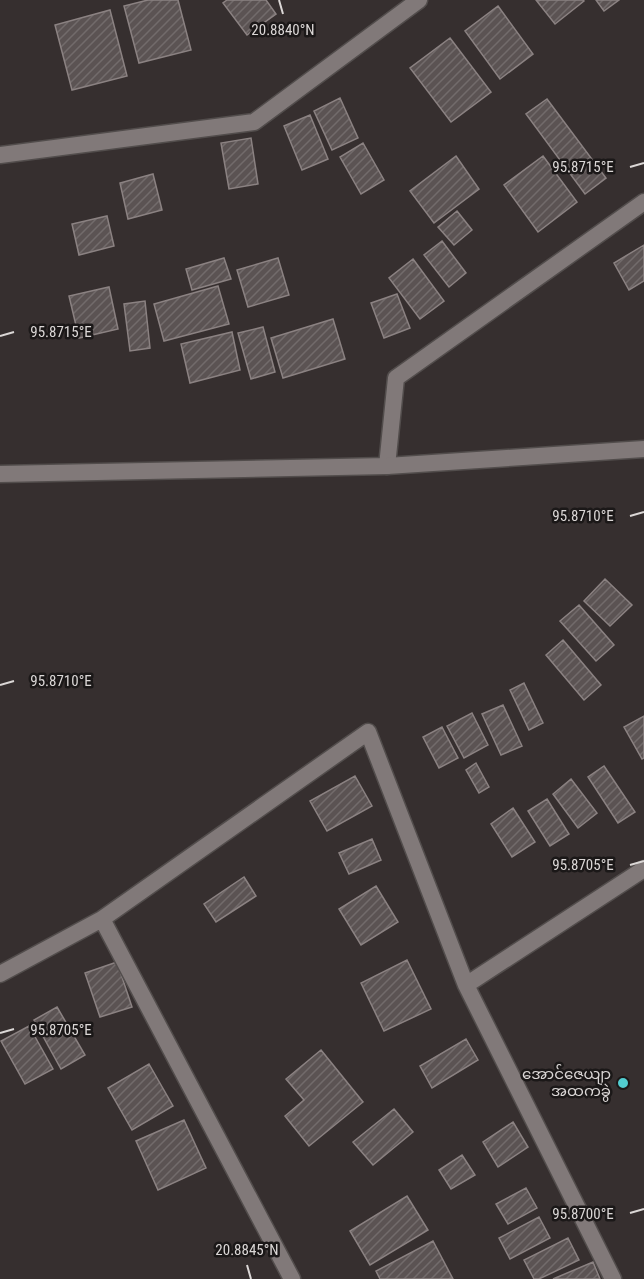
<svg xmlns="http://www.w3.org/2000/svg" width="644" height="1279" font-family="'Roboto Condensed','Noto Sans Myanmar',sans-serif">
<defs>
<pattern id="building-hatch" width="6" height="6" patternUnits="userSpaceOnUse" patternTransform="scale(1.5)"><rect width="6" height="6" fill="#5b5353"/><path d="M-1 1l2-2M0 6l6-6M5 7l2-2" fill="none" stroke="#726b6b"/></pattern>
</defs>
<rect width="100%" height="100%" fill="#362f2f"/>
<path fill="url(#building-hatch)" stroke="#8b8282" stroke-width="1.5" d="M148 0H178L191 50 139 63 124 6Z
M227 0H266L276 14 247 35 223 3Z
M536 0H583L584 1 555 24Z
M596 0H619L604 11Z
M498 6 533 54 500 79 465 31Z
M110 10 127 76 72 90 55 25Z
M450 38 491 92 451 122 410 68Z
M340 98 358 138 332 150 314 111Z
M547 99 606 178 585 194 526 114Z
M310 115 328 159 302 170 284 126Z
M251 138 258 184 229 189 221 143Z
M363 143 384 180 361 194 340 157Z
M456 156 479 189 434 223 410 191Z
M543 156 577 202 538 232 504 185Z
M153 174 162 210 128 219 120 183Z
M457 211 472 230 454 245 438 227Z
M107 216 114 246 79 255 72 224Z
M442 241 466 273 449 287 424 255Z
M644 245V281L629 290 614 263Z
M224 258 231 279 192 290 186 269Z
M278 258 289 295 248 307 237 270Z
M413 259 444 301 420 319 389 278Z
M218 286 229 324 164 341 154 304Z
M109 287 118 329 79 338 69 296Z
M397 294 410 328 384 338 371 303Z
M145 301 150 348 130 351 124 304Z
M333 319 345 359 283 378 271 338Z
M263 327 275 372 251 379 238 333Z
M232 332 240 370 190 383 181 344Z
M605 579 632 605 610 626 584 601Z
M579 605 614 645 596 661 560 621Z
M563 640 601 685 584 700 546 655Z
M524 683 543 723 529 730 510 690Z
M503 705 522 746 501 755 482 714Z
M472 713 488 745 464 758 447 726Z
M644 716V758L642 759 624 727Z
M442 727 458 758 439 768 423 737Z
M476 763 489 787 479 793 466 770Z
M604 766 635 812 618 823 588 777Z
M355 776 372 806 327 831 310 801Z
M571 779 597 813 578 828 553 794Z
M547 799 569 834 550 846 528 811Z
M513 808 535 842 512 857 491 824Z
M372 839 381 860 349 874 339 853Z
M244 877 256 896 216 922 204 904Z
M376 886 398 922 361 945 339 909Z
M407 960 431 1009 384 1031 361 983Z
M117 962 132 1007 100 1017 85 973Z
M57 1007 85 1055 61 1069 34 1020Z
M29 1026 53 1069 25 1084 1 1041Z
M466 1039 478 1060 432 1088 420 1066Z
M321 1050 363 1102 309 1146 285 1116 304 1100 286 1079Z
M149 1064 173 1106 132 1130 108 1088Z
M394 1109 413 1132 373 1165 353 1142Z
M184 1120 206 1168 158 1190 136 1141Z
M513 1122 528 1147 498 1167 483 1142Z
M462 1155 475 1175 451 1189 439 1170Z
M526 1188 537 1208 508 1224 496 1204Z
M407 1196 428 1230 370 1265 350 1231Z
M539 1217 550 1238 510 1259 499 1238Z
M568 1238 579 1260 539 1279H534L524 1260Z
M433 1241 453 1279H380L376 1271Z
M593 1262 600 1279H553Z"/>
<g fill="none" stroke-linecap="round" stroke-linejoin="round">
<g stroke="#524d4c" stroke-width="19">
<path id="minor" d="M0 155 254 122 419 0
M387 466 396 378 644 202
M102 919 292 1279
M0 974 102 919 368 732 466 985 613 1279
M466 985 644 869"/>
</g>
<g stroke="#524d4c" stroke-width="19">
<path id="tertiary" d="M0 474 387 466 644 449"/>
</g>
<use href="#minor" stroke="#817979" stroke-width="16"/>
<use href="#tertiary" stroke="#817979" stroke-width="16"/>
</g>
<path fill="none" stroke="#dbd7d6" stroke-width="2" d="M279 0 283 14M630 167 644 163M0 336 14 332M630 516 644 512M0 685 14 681M630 865 644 861M0 1033 14 1029M630 1213 644 1209M247 1265 251 1279"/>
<circle fill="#52cdd0" stroke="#1b1818" stroke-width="2" cx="623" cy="1083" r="6"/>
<g text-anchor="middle" stroke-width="5" stroke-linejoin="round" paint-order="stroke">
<g font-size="15" fill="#dbd7d6" stroke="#1b1818" text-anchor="end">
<text x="611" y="1079">အောင်ဇေယျာ<tspan x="611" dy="17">အထကခွဲ</tspan></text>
</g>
</g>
<g font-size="15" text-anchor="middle" fill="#dbd7d6" stroke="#1b1818" stroke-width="5" stroke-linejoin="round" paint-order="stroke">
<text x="283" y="35">20.8840°N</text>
<text x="583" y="172">95.8715°E</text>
<text x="61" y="337">95.8715°E</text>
<text x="583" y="521">95.8710°E</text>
<text x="61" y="686">95.8710°E</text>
<text x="583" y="870">95.8705°E</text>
<text x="61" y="1035">95.8705°E</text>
<text x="583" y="1219">95.8700°E</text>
<text x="247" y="1255">20.8845°N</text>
</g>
</svg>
